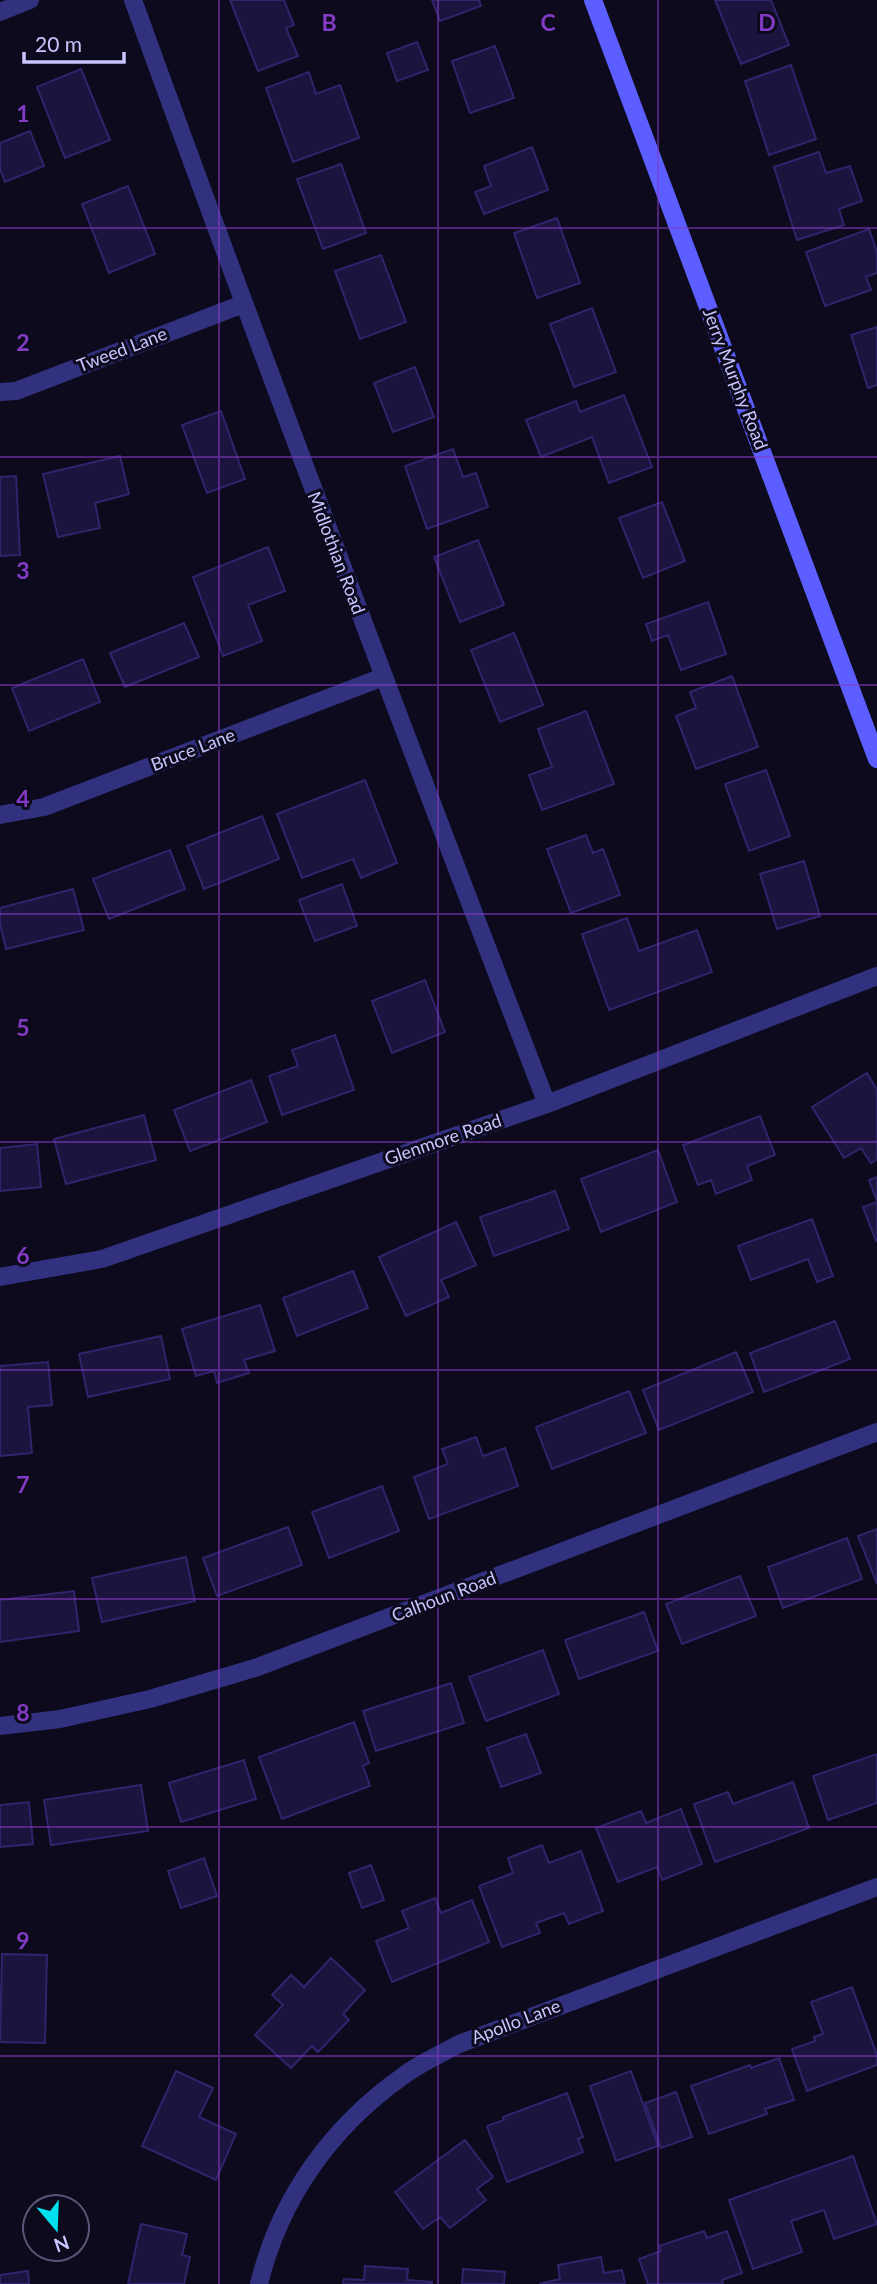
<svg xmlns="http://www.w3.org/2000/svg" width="877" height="2284" font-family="Lato,sans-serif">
<rect width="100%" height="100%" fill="#0c0a1c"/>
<path fill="#1b143e" stroke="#30246c" stroke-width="2" d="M230 0H284L294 25 286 28 298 56 258 71Z
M432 0H479L481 6 440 21Z
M715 0H771L789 45 741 64Z
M417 42 428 70 397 81 387 53Z
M495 46 514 98 470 113 452 61Z
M791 65 816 139 769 155 745 81Z
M81 69 110 140 65 158 37 87Z
M309 72 316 94 340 85 359 138 293 162 266 88Z
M30 131 44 166 5 182 0 169V143Z
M532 147 548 190 484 214 475 192 491 186 484 166Z
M819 152 826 173 850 166 862 201 839 209 844 225 797 240 774 167Z
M341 164 366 233 323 249 297 179Z
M128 186 155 254 109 273 82 204Z
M557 218 580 283 537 298 514 233Z
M869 229 877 252V273L866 277 871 290 825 306 806 252Z
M381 255 406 322 360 339 335 271Z
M592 308 616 372 574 387 550 324Z
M877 327V385L868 388 851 335Z
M415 367 434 417 393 432 374 383Z
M624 395 652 467 609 483 592 437 541 457 526 420 576 401 580 412Z
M221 411 245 479 207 493 182 425Z
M453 449 463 477 476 473 488 507 427 529 405 466Z
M120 456 129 494 95 503 100 528 58 537 43 474Z
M16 476 20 555 0 556V477Z
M662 502 685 561 643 578 619 518Z
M478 540 504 605 460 622 434 557Z
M268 547 285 591 248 605 262 641 223 656 193 577Z
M708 602 726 654 681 670 668 635 652 641 646 624Z
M184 623 199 657 125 687 110 653Z
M514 633 543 705 500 722 471 650Z
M83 659 100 702 29 731 12 688Z
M732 676 758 747 696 769 676 716 696 708 690 692Z
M586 711 614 784 542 810 529 775 552 767 538 729Z
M766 770 790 836 749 851 725 784Z
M365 780 397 863 361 878 353 859 302 878 277 814Z
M262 816 279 859 204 889 187 846Z
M586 835 593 853 603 849 620 895 571 913 547 849Z
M170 850 185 889 109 919 93 879Z
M804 861 820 916 777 929 760 874Z
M342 884 357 926 315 941 299 900Z
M73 889 84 930 6 949 0 924V908Z
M627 918 639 951 697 930 712 972 609 1010 582 934Z
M425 980 445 1032 392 1053 372 1001Z
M335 1035 354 1090 282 1115 269 1076 298 1066 292 1050Z
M867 1073 877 1090V1159L871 1163 861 1148 844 1158 812 1107Z
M251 1080 267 1122 190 1151 174 1110Z
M144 1115 156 1160 66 1184 54 1139Z
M760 1116 775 1155 747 1166 752 1180 716 1194 711 1180 698 1185 683 1145Z
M37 1144 41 1187 0 1191V1148Z
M658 1150 677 1202 601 1232 581 1179Z
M877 1177V1201L869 1180Z
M555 1191 569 1229 494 1256 480 1217Z
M877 1202V1240L876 1241 863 1207Z
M812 1219 833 1276 817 1282 808 1259 751 1280 738 1246Z
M456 1222 476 1265 441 1280 449 1297 406 1316 379 1257Z
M353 1271 368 1308 297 1336 283 1298Z
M260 1305 275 1351 244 1360 249 1373 217 1383 214 1371 196 1376 182 1329Z
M835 1321 850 1359 764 1392 750 1353Z
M161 1336 170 1379 88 1397 79 1354Z
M736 1352 753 1392 659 1430 643 1390Z
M48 1362 52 1405 28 1407 32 1453 0 1456V1366Z
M629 1391 646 1433 552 1469 536 1427Z
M476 1437 483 1456 505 1448 518 1486 429 1519 414 1477 448 1464 442 1449Z
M382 1486 399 1531 329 1558 312 1512Z
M288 1527 302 1565 217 1596 203 1558Z
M877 1529V1584L858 1536Z
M847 1538 862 1579 783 1608 768 1567Z
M186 1557 195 1601 102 1622 92 1578Z
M740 1576 756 1616 682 1644 666 1604Z
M74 1591 79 1631 0 1642V1600Z
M644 1612 658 1651 579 1679 565 1640Z
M543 1650 559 1694 486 1721 469 1677Z
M451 1683 464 1723 376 1751 363 1711Z
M354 1722 369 1763 363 1766 370 1786 282 1819 259 1757Z
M526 1734 541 1773 501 1787 487 1748Z
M877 1754V1803L828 1820 813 1776Z
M244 1760 256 1799 181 1822 169 1783Z
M793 1782 809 1828 715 1862 694 1804 728 1792 733 1804Z
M141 1785 148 1831 51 1845 44 1800Z
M29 1802 33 1844 0 1847V1805Z
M681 1809 702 1864 662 1880 657 1867 618 1882 596 1828 641 1811 646 1823Z
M542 1845 549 1863 581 1851 603 1911 569 1924 564 1913 536 1923 540 1933 502 1947 479 1886 513 1873 508 1858Z
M204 1858 217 1896 181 1908 168 1871Z
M371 1865 384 1900 362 1908 349 1873Z
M435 1898 441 1913 472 1900 489 1942 392 1982 376 1941 409 1928 402 1911Z
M2 1954 47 1955 45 2043 0 2042Z
M331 1958 365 1990 343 2014 349 2020 318 2052 312 2046 291 2068 255 2035 283 2005 272 1995 291 1975 304 1987Z
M852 1987 877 2055V2065L807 2091 792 2049 815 2041 814 2037 823 2034 811 2002Z
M779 2058 794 2100 765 2109 767 2114 709 2134 691 2086 750 2065 751 2068Z
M176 2071 213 2088 199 2117 236 2134 216 2180 142 2146Z
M631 2071 658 2146 616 2161 590 2086Z
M676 2092 692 2137 661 2148 645 2103Z
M567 2093 583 2137 578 2139 583 2152 507 2182 487 2126 504 2120 503 2117Z
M465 2140 493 2177 477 2189 486 2200 450 2228 440 2217 423 2229 395 2192Z
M853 2156 877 2224 834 2239 824 2210 791 2221 802 2252 753 2269 729 2200Z
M141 2224 187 2234 182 2255 190 2257 184 2284H128Z
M704 2231 707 2238 727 2231 742 2273 722 2280 723 2284H648L639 2259 661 2251 659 2246Z
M601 2257 604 2273 622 2270 625 2284H539L560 2279 558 2265Z
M365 2266 408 2269 407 2280 432 2282V2284H343L344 2279 364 2280Z
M463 2269 505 2272 504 2284H462Z
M28 2271 29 2284H0V2275Z"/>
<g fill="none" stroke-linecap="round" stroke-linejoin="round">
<path stroke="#31317f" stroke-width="18" d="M133 0C267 370 406 737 547 1104
M0 12 30 0
M0 392 16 391 243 304
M0 815 44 807 383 677
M0 1277 102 1259 547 1104 877 976
M0 1726 60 1719 150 1699 255 1668 877 1432
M259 2284C280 2198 331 2127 403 2076 420 2063 441 2054 459 2044L877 1887"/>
<path stroke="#5c5eff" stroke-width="18" d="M593 0 877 759"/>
</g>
<path fill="none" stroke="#833bc5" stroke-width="2" stroke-opacity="0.55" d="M219 0V2284M438 0V2284M658 0V2284M0 228H877M0 457H877M0 685H877M0 914H877M0 1142H877M0 1370H877M0 1599H877M0 1827H877M0 2056H877"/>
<g text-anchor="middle" stroke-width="6" stroke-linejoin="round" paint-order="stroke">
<g font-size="18" fill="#c9c5ff" stroke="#0c0a1c">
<text transform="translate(122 350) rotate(-21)" y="6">Tweed Lane</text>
<text transform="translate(735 379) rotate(69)" y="6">Jerry Murphy Road</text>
<text transform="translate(336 553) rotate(69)" y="6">Midlothian Road</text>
<text transform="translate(193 750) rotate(-21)" y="6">Bruce Lane</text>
<text transform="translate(443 1140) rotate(-19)" y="6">Glenmore Road</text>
<text transform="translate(444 1597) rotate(-21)" y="6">Calhoun Road</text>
<text transform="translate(516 2022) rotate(-21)" y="6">Apollo Lane</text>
</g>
</g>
<g font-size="23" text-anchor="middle" font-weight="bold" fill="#833bc5" stroke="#0c0a1c" stroke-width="6" stroke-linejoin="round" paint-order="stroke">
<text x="329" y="31">B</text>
<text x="548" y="31">C</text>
<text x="767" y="31">D</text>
<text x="23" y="122">1</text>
<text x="23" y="351">2</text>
<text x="23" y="579">3</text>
<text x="23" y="807">4</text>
<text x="23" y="1036">5</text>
<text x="23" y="1264">6</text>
<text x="23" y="1493">7</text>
<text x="23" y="1721">8</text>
<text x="23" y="1949">9</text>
</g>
<g transform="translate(56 2228) rotate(161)"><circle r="33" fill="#0c0a1c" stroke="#585577" stroke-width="2"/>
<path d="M0-5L12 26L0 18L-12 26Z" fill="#00e1f0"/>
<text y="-10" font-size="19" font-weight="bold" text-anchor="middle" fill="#c9c5ff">N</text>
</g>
<path d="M24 52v10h100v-10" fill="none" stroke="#c9c5ff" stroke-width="3.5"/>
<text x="35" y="52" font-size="21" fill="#c9c5ff" stroke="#0c0a1c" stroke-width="5" paint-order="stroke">20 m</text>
</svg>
